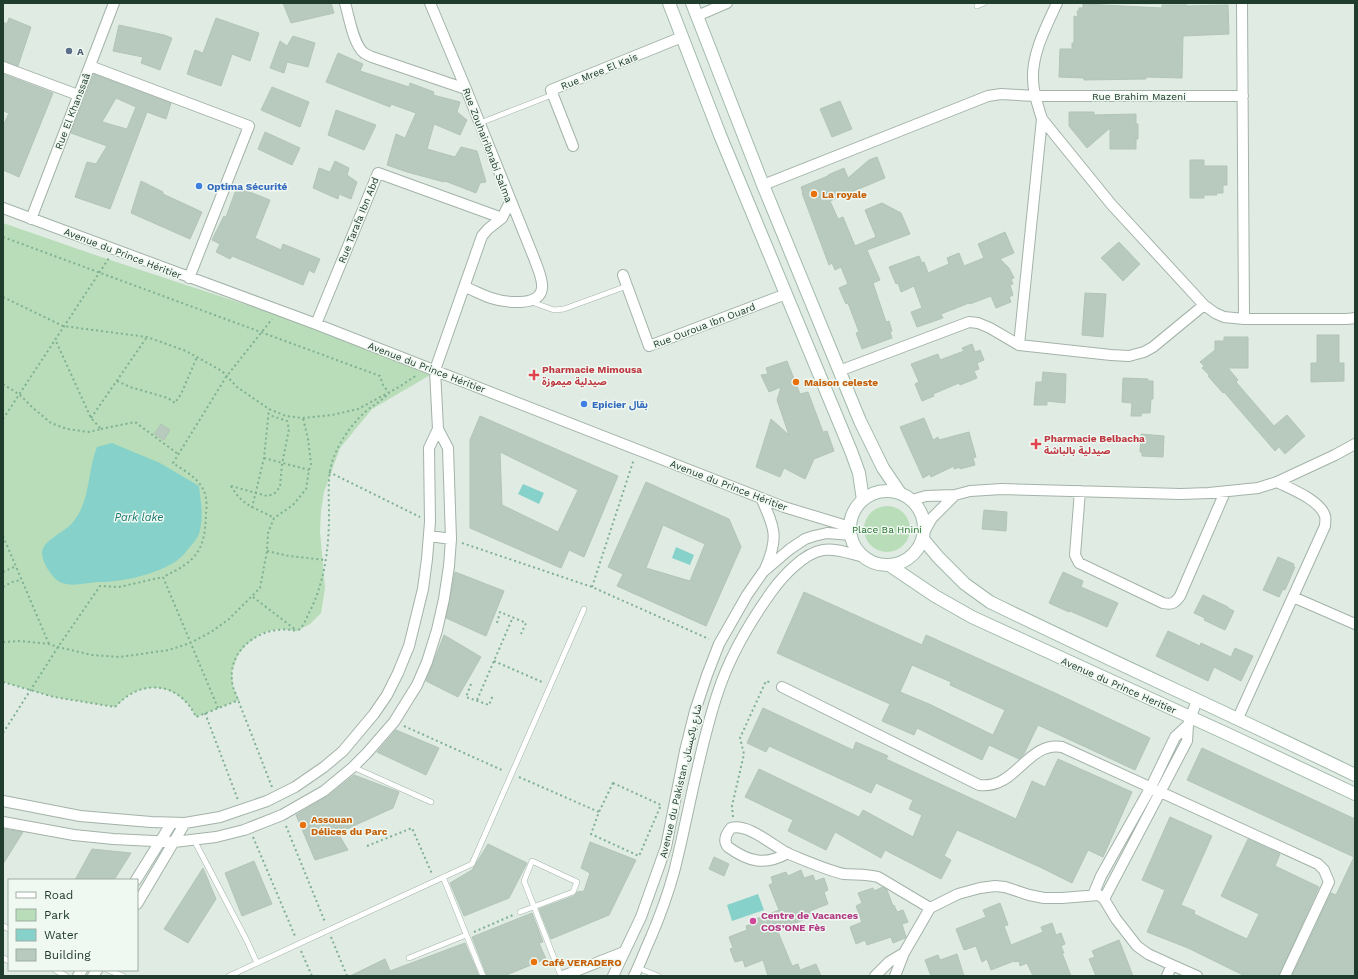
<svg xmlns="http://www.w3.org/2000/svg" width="1358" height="979" font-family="'Work Sans','Noto Sans Arabic',sans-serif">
<rect width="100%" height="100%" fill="#e0ebe3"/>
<path fill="#b8ddb8" d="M3 223 101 257 274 314 432 374 372 409 340 448 324 492 321 511 320 532 325 588 321 613 310 624 297 631 279 629 268 631 260 634 246 645 238 655 232 671 233 687 239 700 196 717C184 691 155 679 129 695 124 698 120 703 115 707L54 697 3 682Z
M864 529a23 23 0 1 1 46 0a23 23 0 1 1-46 0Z"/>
<path fill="#86d2ca" d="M112 443 160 463 199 486C201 503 204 518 199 534 197 539 193 543 190 547 187 550 184 555 180 558 165 571 134 579 115 581 109 582 103 582 97 582 85 583 69 588 58 581 51 576 42 562 42 553 42 540 66 532 73 522 91 500 87 472 97 447Z
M523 484 544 493 539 504 518 494Z
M676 547 694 555 690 565 672 558Z
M758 894 764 910 732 921 727 905Z"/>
<path fill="#b8c9be" stroke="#b2c5b8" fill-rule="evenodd" d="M283 3H331L334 13 291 23Z
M1083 4 1162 8V5H1187V6L1228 5 1229 34 1183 36 1182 78 1146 77V79L1084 80V78L1059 77 1060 49H1072V43H1074V16L1078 17 1077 11H1079V8H1083Z
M9 18 31 27 18 66 3 61V22L7 24Z
M216 18 259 33 250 61 232 54 221 86 187 74 195 50 203 53Z
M119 25 164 35 172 38 160 70 141 63 143 57 113 51Z
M293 36 315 43 308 67 287 62 284 73 270 68 280 41 287 46Z
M338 53 363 64 360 71 409 87 410 83 434 92 433 95 460 102 457 112 467 120 460 135 434 124 427 149 455 157 461 147 477 151 486 182 480 183 476 193 445 181 444 182 407 172 387 165 396 134 405 138 416 113 391 104 390 107 326 82Z
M3 74 53 93 19 177 3 170V126L9 113 3 111Z
M94 74 171 103 166 119 147 112 110 209 75 197 87 162 96 164 107 146 71 133ZM116 98 136 107 127 129 102 122Z
M272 87 309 102 300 127 261 110Z
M840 101 852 129 832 137 820 109Z
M336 110 376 125 364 150 328 135Z
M1069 112H1094V115L1136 114V124H1138V139H1136V149H1110V128L1087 148 1069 126Z
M265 132 300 148 292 165 258 149Z
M877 157 885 178 830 201 838 219 843 217 855 246 876 237 865 210 882 203 901 213 910 234 867 250 880 280 873 283 886 322 889 321 892 331 890 332 892 338 862 349 856 333 859 332 856 324 848 303 846 304 839 288 848 284 841 267 835 270 832 263 829 265 802 193H803L801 187 828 176V175L844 168 848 178 869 160Z
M1190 160H1204V166H1227V185H1223V193H1216L1217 195H1204V198H1190Z
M335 161 349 168 347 175 357 182 351 199 339 194 338 199 313 188 319 168 330 172Z
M141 181 163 192V194L202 212 190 239 131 213Z
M237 187 270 200 255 238 281 250 283 244 320 259 314 273 309 270 303 285 232 256 230 259 216 252 220 244 212 240 224 216 226 217Z
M1005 232 1014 253 1000 259 1009 268 1014 278 1011 279 1013 284 1010 285 1013 295 1009 297 1011 302 996 308 991 296 970 304 969 303 941 314 943 318 917 327 911 312 922 308 914 286 901 292 898 283 896 284 889 267 919 256 922 263 924 262 928 273 949 264 947 258 959 253 964 266 984 258 978 244Z
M1119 242 1140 264 1123 281 1101 258Z
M1085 293 1106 294 1103 337 1082 335Z
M1317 335H1339V363H1344V381L1311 382V363H1317Z
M1224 337H1248V368H1228L1238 380 1236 382 1274 426 1287 415 1305 436 1285 454 1279 447 1275 451 1224 392 1223 393 1208 376 1209 375 1202 368 1204 366 1200 362 1215 350V341H1224Z
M972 344 975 352 980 350 984 360 977 363 979 369 974 371 977 378 960 385 959 383 933 394 934 396 922 401 915 384 919 382 911 364 938 354 940 360 964 351 962 348Z
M787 361 800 394 808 392 823 432 827 431 834 451 814 459 805 479 784 468 780 477 756 467 771 419 789 435 777 400 781 387 769 392 761 375 768 374 766 368Z
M1043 372 1066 374 1065 403 1047 401V405H1034L1036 382H1042Z
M1123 378 1148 379V381H1153V399H1151L1150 413H1142L1141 416H1131L1132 403 1122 402Z
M480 416 618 476 584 557 569 550 561 568 470 528V440ZM500 452 578 490 558 532 502 505Z
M924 418 933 440 938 437 939 440 969 432 976 457 973 458 975 465 960 469V467L954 469V466L931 477 930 474 923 478 900 427Z
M161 424 170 430 164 440 154 434Z
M1141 434 1164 436 1163 457 1142 456V452H1140Z
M646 482 729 519 741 547 706 626 617 586 623 574 608 567ZM663 525 705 544 690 581 646 568Z
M984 510 1007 512 1006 531 982 529Z
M1278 557 1294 564 1293 566 1295 567 1285 590 1283 589 1279 597 1263 590Z
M455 572 504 591 486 636 446 618Z
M1063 572 1083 581 1081 587 1118 603 1107 627 1070 611 1069 612 1049 603Z
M804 592 922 645 926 635 1055 693 1150 738 1135 770 1040 726 1038 725 1024 754 1019 759 989 745 982 760 917 728 914 735 882 721 890 704 777 653ZM912 665 951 682 950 685 1005 710 993 735 929 704 900 692Z
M1203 595 1228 607V608L1234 611 1225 630 1204 620 1205 618 1194 613Z
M1168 631 1200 646 1201 643 1231 657 1235 648 1253 656 1241 681 1214 667 1208 681 1156 656Z
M444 635 481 657 458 697 426 681Z
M763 708 853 750 856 742 888 756 886 759 1016 819 1032 781 1045 787 1058 759 1132 792 1103 857 1088 850 1072 883 1042 868 957 830 944 856 951 860 941 879 885 850 881 858 835 832 826 850 788 831 793 820 745 797 759 769 859 817 863 810 913 837 922 815 909 809 913 800 876 783 871 793 769 746 766 752 747 743Z
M396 730 439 748 426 775 377 752Z
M1202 748 1355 819V976H1292L1331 893 1336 895 1354 857 1187 780Z
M354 775 399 792 393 808 338 833 348 850 315 860 296 815 328 796Z
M1170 817 1212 836 1181 905 1195 911 1194 914 1247 939 1259 914 1221 896 1248 839 1280 854 1275 866 1319 887 1279 976H1245L1188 948 1147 932 1165 890 1142 880Z
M3 829 23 832 3 864Z
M590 842 636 860 609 915 551 939 539 909 574 896 577 892 584 891 590 873 581 868Z
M488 844 527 863 509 898 464 916 450 883 472 870Z
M92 849 131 853 114 880H75Z
M714 857 729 864 724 876 709 869Z
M254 861 272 904 242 916 225 873Z
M203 868 216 899 188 943 164 929Z
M801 870 804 878 813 875 815 881 824 878 828 890 824 892 828 904 810 911 811 913 805 915 806 919 783 928 784 929 778 932 792 966 798 964 800 970 816 964 821 976H768L763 960 745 967 743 960 735 962 730 949 733 948 729 937 747 930 746 926 752 924 751 921 779 910 769 885 773 883 771 877 786 872 788 876Z
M883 887 887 890 893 906 894 905 897 912 903 910 908 922 902 924 906 937 905 938 893 943 891 937 867 945 865 940 856 944 850 927 862 922 856 906 862 903 858 893 873 888 874 891Z
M1000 903 1008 925 1004 926 1011 945 1043 932 1041 927 1052 923 1056 935 1061 933 1065 944 1061 946 1064 953H1062L1071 976H1033L1027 963 1020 966 1019 961 1015 962 1014 961 991 970 987 959 982 962 976 946 964 950 956 929 986 917 983 910Z
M532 913 543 942 539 943 546 959 504 976H487L472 937Z
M1119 940 1133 976H1096L1089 959 1095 957 1092 951Z
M465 943 479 976H350L385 959 390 971Z
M957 954 964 976H931L925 960 938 955 940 960Z"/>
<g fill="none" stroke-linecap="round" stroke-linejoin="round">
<g stroke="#a3b3a9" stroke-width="6">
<path id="service" d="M977 6 984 3
M480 123 552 95
M529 301 554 310 564 309 627 286
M353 767 431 802
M194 840 247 941 257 963
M443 877 483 976
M520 912 573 892 577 882 532 861 524 881 561 976
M3 926 9 929
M3 958 9 961
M409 958 466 935
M638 968 658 976
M55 970 66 976
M108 970 123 976
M229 976 472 864 584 609"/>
</g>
<g stroke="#a3b3a9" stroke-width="12">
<path id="minor" d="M345 3C349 16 353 44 364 53 366 54 369 56 372 57L466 89
M430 3 466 89 534 258C537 267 543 278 542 288 540 308 503 302 491 298 482 295 473 290 465 287
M1242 3 1244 319
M697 16 727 3
M90 66 249 126 189 278
M3 67 78 95
M1042 119 1111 204 1204 305 1215 313 1224 317 1244 319H1347L1355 318
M573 146 551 90 682 37
M763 185 988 96 1001 94 1035 96H1243
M3 208 316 324 784 507 850 527
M31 219 114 3
M623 275 649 346 786 294
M316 324 378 173 502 218
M1019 345 1042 119C1038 106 1033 93 1033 79 1032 53 1046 27 1057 3
M839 371 969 322 978 323 990 328 1019 345 1111 355 1129 356 1144 352 1153 347 1204 305
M1080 491 1075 555 1079 563 1163 603C1172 605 1175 603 1180 596L1225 492
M761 498C775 528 779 538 765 569
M912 500 926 496 955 495 970 491 1002 489 1181 494 1209 493 1258 488 1277 482 1335 455 1355 444
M924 532 932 518 955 495
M430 536 451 539
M1293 597 1355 624
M782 687 979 785C1016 790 1027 741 1062 747L1318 864 1324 870 1329 882 1285 976
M1238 718 1325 526C1325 523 1326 519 1325 516 1320 500 1291 489 1277 482
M3 801 80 816 151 822 185 823 220 817 267 801 295 787 324 767 343 751 374 714 387 695 398 673 409 646 423 589 427 559 430 522 429 448 438 429
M3 822 74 835 113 839 174 842 216 837 244 830 282 815 324 791 353 767 367 753 394 722 417 685 427 662 437 630 444 599 449 566 451 539 448 448 438 429 435 370 482 236 488 229 502 218 510 202
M788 853C765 866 749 862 728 847 723 841 726 834 731 828 749 823 774 847 789 854 804 860 829 871 844 874 856 875 866 874 878 877L930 908
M136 880 171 824
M1093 895 1101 876 1151 787 1175 737 1188 725
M1104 899 1187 741 1188 725 1197 700
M137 904 185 823
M1172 965 1197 976
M78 976 82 970
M93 976 97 970
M563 976 624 952
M613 976 641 917 666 847 685 751 695 711 707 675 719 644 747 595 763 572 790 549 805 539 814 536 827 533 851 535
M634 976C640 964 645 950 651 937 660 916 668 894 674 872 689 813 698 753 717 695 729 657 749 623 772 591 783 576 804 553 823 550 837 548 851 554 865 557
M875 976 889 962 904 953
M895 976 904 953 930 908 958 894 980 888 995 886 1005 887 1029 895 1044 898H1062L1099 895 1104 899 1116 919 1137 946 1148 954 1172 965 1167 976"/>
</g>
<g stroke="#a1baab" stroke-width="14">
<path id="secondary" d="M669 3 720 135 851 451 859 473 863 500
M692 3 763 185 860 421 883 468 900 493
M850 528a37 37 0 1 1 74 0a37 37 0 1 1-74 0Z
M923 539 938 557 965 584 990 602C1111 661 1234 716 1355 775
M889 565 935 596 972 617 1236 738 1355 794"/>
</g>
<path stroke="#7fb094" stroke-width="2" stroke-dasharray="2 3" stroke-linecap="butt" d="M3 237 380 376 383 385 389 393C382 401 373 405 365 412 351 425 340 441 333 459 327 477 329 495 329 514 329 547 325 581 310 611 306 618 304 627 297 631
M3 297 63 326 147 337 186 351 222 371 237 387 269 409 286 416 303 418 332 415 358 409 399 387 417 375
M117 381 130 387 168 398 175 403 181 394 197 357
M3 384 20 395 33 408 51 423 67 429 89 432 101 429 91 418 55 339
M91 418 147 337
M3 419 109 258
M101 429 135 422 178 454
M264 458 309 470
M329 472 420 517
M231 486 267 496 274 494 280 487 282 464 289 429 287 421 269 415
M231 486C243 507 255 507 274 518
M252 508 264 458 269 409
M3 536 49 644
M462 543 592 587 709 639
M267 551 289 556 326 560
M3 572 16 566
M3 587 12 582 21 580
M592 587 634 459
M253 597 296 630
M497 623 500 612 526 623 521 634
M3 642 21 641 49 644 58 647 92 655 120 657 169 650 190 643 211 632 229 619 260 588 267 551 268 533 274 518 293 505 306 489 309 470 311 464 308 439 303 418
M494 661 542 682
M3 682 54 697 115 707C141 678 179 681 196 717L239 700
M471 684 466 697 489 705 493 695
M477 700 513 617
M218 708 163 577C196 561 205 552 206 513 207 506 207 496 203 489 197 477 183 470 173 463L226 377 272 319
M205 713 238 800
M404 726 504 771
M3 733 58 647 100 586 119 587 163 577
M519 777 599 812
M613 783 661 805 639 856 591 834 599 812Z
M272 787 233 687C224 649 263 623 297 631
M733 817 732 806 744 754 740 738 766 681 772 683
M286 826 325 922
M253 837 295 936
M367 846 412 828 432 874
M474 932 513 915
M331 937 347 976
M301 951 312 976"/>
<use href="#service" stroke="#fff" stroke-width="5"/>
<use href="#minor" stroke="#fff" stroke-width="10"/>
<use href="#secondary" stroke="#fff" stroke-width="12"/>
</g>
<circle fill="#5c6f8a" stroke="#f0f8f2" stroke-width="1.5" cx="69" cy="51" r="4"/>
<g fill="#3f7fe0" stroke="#f0f8f2" stroke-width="1.5">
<circle cx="199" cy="186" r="4"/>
<circle cx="584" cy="404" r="4"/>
</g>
<g fill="#e8710a" stroke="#f0f8f2" stroke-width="1.5">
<circle cx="814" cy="194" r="4"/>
<circle cx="796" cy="382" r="4"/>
<circle cx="303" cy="825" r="4"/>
<circle cx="534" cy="962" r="4"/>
</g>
<g fill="#e0444e" stroke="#f0f8f2" stroke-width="1.5">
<path d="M532 369h4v4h4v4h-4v4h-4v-4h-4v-4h4z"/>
<path d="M1034 438h4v4h4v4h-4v4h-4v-4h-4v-4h4z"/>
</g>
<circle fill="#d1479c" stroke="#f0f8f2" stroke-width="1.5" cx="753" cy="921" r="4"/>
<g text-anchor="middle" stroke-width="3" stroke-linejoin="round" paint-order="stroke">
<g font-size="10" font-weight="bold" fill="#4e5e75" stroke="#f0f8f2" text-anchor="start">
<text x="77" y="55">A</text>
</g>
<g font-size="10" fill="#203c2d" stroke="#f0f8f2">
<text transform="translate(599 71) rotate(-22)" y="4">Rue Mree El Kais</text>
<text x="1139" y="100">Rue Brahim Mazeni</text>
<text transform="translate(72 111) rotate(-69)" y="4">Rue El Khanssaâ</text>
<text transform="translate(488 145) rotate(69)" y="4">Rue Zouhairibnabi Salma</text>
<text transform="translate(358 220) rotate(-68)" y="4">Rue Tarafa Ibn Abd</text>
<text transform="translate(123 253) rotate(21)" y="4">Avenue du Prince Héritier</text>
<text transform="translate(704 325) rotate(-21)" y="4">Rue Ouroua Ibn Ouard</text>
<text transform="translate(427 367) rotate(21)" y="4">Avenue du Prince Héritier</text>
<text transform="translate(729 485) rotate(21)" y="4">Avenue du Prince Héritier</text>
<text transform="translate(1119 685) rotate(24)" y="4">Avenue du Prince Heritier</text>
<text transform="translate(680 781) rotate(-77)" y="4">Avenue du Pakistan شارع باكيستان</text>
</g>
<g font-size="10" font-weight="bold" fill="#366cbe" stroke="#f0f8f2" text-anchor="start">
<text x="207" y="190">Optima Sécurité</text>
<text x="592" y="408">Epicier بقال</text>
</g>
<g font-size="10" font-weight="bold" fill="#c56008" stroke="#f0f8f2" text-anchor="start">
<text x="822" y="198">La royale</text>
<text x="804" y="386">Maison celeste</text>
<text x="311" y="823">Assouan<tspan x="311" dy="12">Délices du Parc</tspan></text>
<text x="542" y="966">Café VERADERO</text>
</g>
<g font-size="10" font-weight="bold" fill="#be3a42" stroke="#f0f8f2" text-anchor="start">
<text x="542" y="373">Pharmacie Mimousa<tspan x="542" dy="12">صيدلية ميموزة</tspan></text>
<text x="1044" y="442">Pharmacie Belbacha<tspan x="1044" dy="12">صيدلية بالباشة</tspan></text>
</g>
<g font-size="10" fill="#297432" stroke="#f0f8f2">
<text x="887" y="533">Place Ba Hnini</text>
</g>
<g font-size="10" font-weight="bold" fill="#b23c85" stroke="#f0f8f2" text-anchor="start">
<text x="761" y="919">Centre de Vacances<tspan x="761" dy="12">COS’ONE Fès</tspan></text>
</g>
<g font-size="11" font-style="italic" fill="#197970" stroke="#f0f8f2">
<text x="139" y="521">Park lake</text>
</g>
</g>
<rect width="1358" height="979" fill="none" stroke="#203c2d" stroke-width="8"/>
<rect x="8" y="879" width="130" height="92" fill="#f0f8f2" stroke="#9dada3"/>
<rect x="16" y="892" width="20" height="6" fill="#ffffff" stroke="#9dada3"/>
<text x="44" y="899" font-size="12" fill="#203c2d">Road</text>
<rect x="16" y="909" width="20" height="12" fill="#b8ddb8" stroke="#9dada3"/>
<text x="44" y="919" font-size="12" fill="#203c2d">Park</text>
<rect x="16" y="929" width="20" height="12" fill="#86d2ca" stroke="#9dada3"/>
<text x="44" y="939" font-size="12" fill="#203c2d">Water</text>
<rect x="16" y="949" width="20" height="12" fill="#b8c9be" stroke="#9dada3"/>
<text x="44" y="959" font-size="12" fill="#203c2d">Building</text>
</svg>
